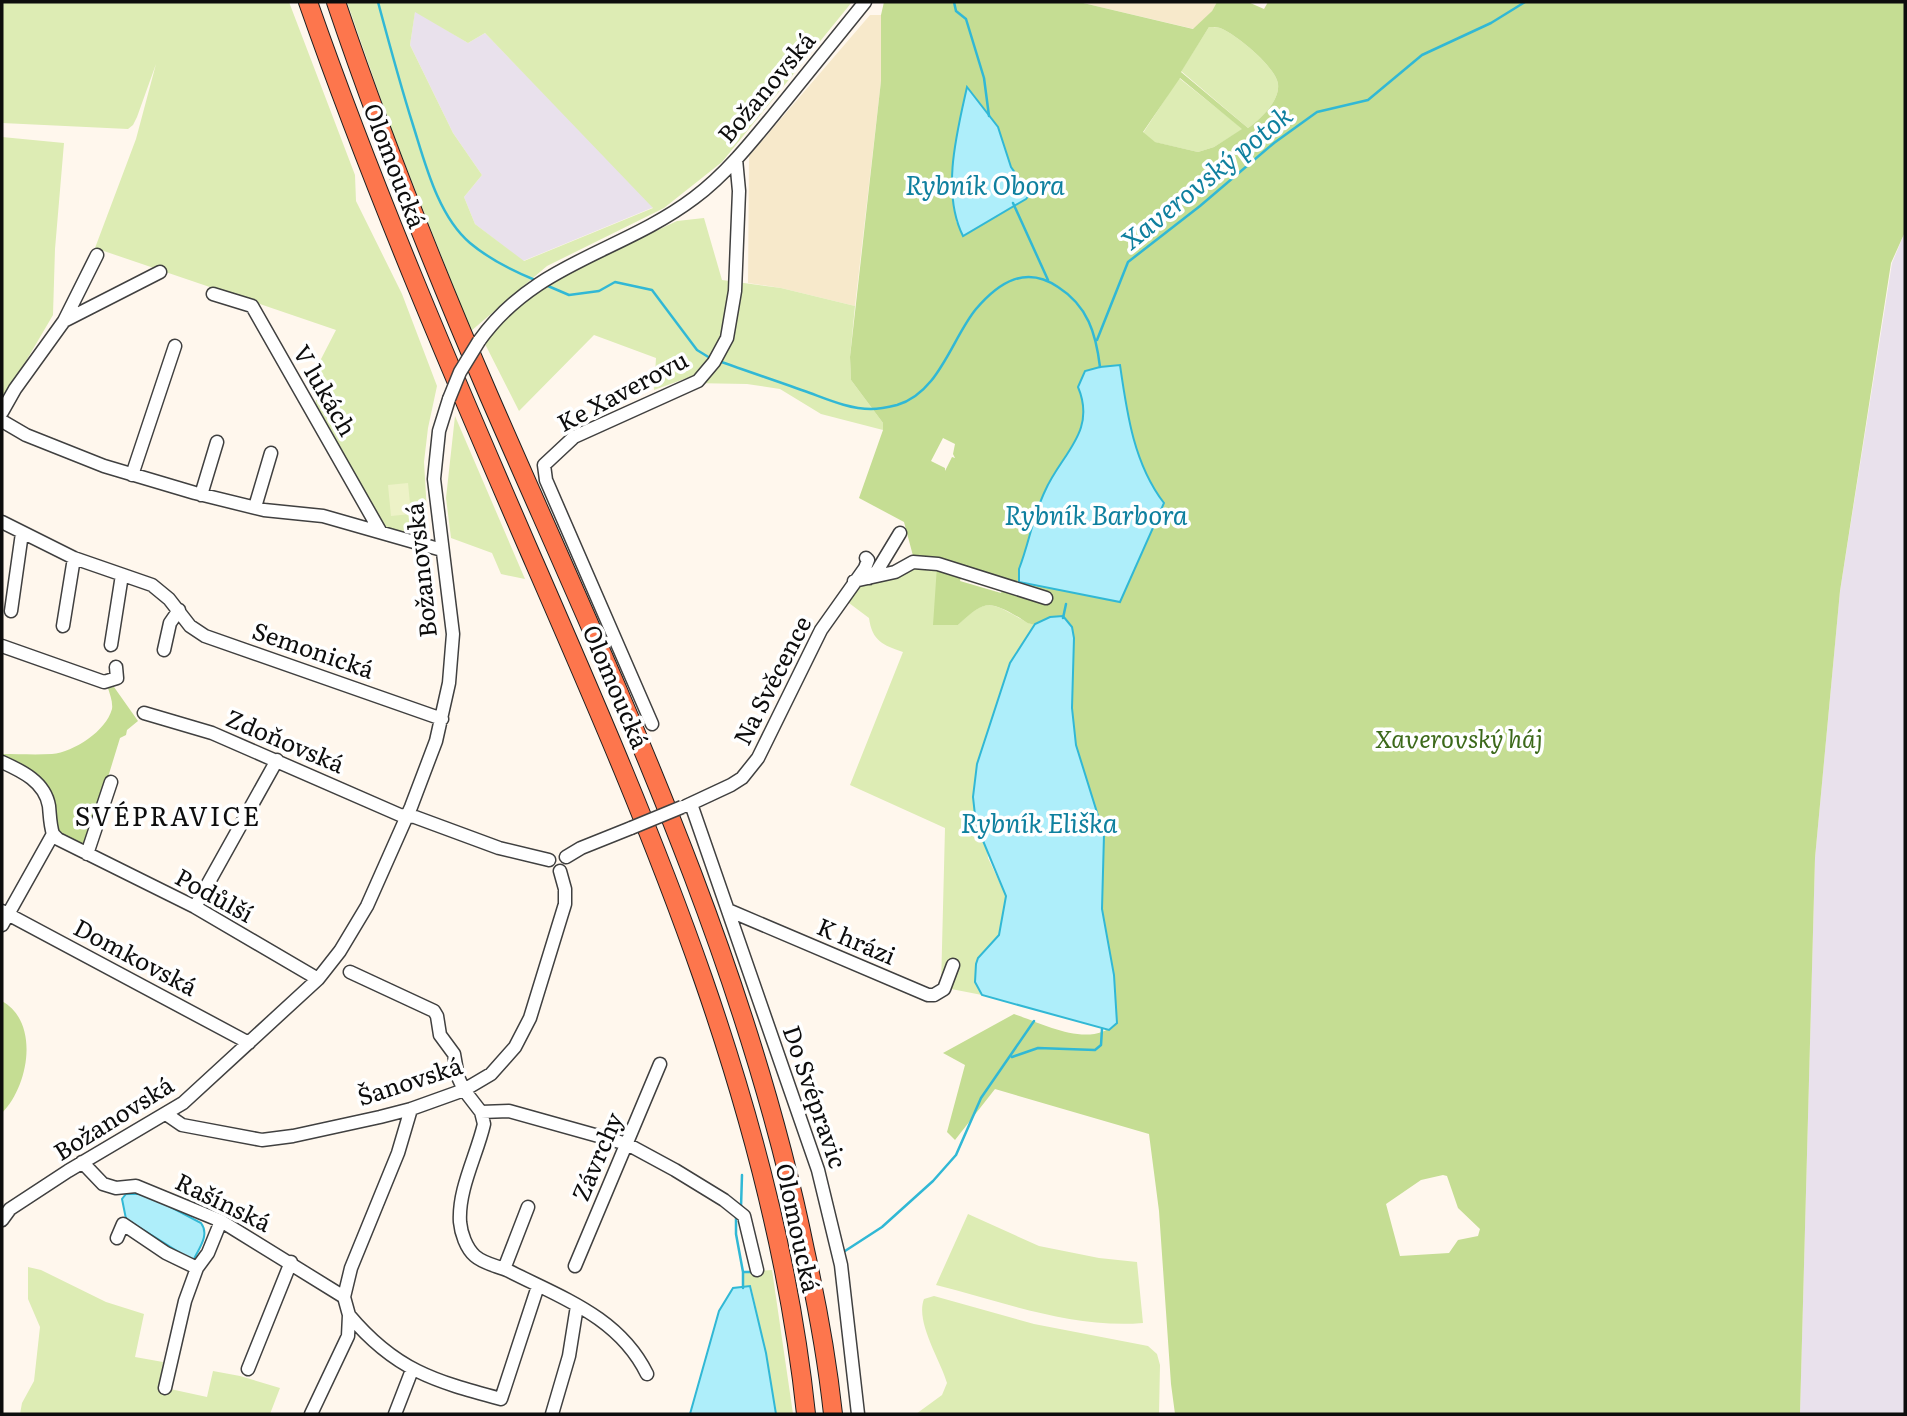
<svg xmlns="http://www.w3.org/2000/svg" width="1907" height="1416" font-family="Literata,serif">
<rect width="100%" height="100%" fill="#fff7ed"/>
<path fill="#e9e1ec" d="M415 11 468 43 485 33 654 207 523 261 475 224 464 197 482 175 453 133 410 45Z
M1905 232V1414H1800L1815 858 1840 591 1892 263Z"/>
<path fill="#f7e9cb" d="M1079 2H1217L1212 11 1194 29Z
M870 15H881V81L855 306 781 288 748 283 749 156Z"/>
<path fill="#ddecb4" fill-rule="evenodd" d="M2 2H289L355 175 356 201 402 294 437 386 428 428 424 462 428 529 419 538 381 527 315 408 320 361 336 330 95 248 136 139 156 64 137 117 133 125 128 129 2 123Z
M347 2H852L722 162 664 208 547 266 471 331 392 131ZM415 12 468 43 485 33 653 208 524 261 475 224 464 197 482 175 453 133 410 45Z
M1209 27C1211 27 1218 27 1220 28 1236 34 1276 67 1278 84 1280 101 1260 119 1248 128L1181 71Z
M1179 78 1243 129 1214 147 1198 152 1154 142 1143 133Z
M2 137 64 143 55 249 53 315 2 402Z
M704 218 722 280 781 288 855 306 850 357 851 380 883 423V430L821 414 780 389 747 384 691 383 687 378 654 390 656 358 594 335 519 411 483 340 524 300 572 270 677 221Z
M455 416 525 579 501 574 492 553 451 538 446 498Z
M937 566 958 625C984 600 988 600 1019 618 1025 621 1028 624 1035 624L1010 663 977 764 988 858 1006 896 999 935 975 982 982 995 941 987 945 828 850 785 903 652C883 645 872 641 869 618L845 600 858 585 916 567Z
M968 1214 1039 1246 1099 1258 1137 1262 1143 1323C1074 1329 1003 1302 936 1285Z
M28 1267 41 1270 106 1302 144 1314 135 1357 163 1362 161 1387 207 1397 213 1371 240 1376 280 1388 270 1414H20L22 1403 34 1381 40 1327 28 1299Z
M772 1270 793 1414H776L766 1353 751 1286H743V1272Z
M934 1296 1034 1324 1148 1346 1157 1354 1160 1365 1159 1414H916L942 1395 947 1383C941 1361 915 1322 924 1299Z"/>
<path fill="#c5dd93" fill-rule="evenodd" d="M884 2H1079L1193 29 1212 11 1217 2H1248L1264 9 1268 2H1905V232L1891 263 1840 591 1815 858 1800 1414H1175L1171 1384 1159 1211 1149 1134 995 1089 955 1140 947 1132 965 1065 943 1053 1014 1014C1044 1024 1091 1050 1117 1022L1114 975 1102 909 1104 835 1076 745 1072 708V627L1050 617C1045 619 1040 623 1035 624 1029 625 1024 621 1020 618 988 600 985 600 958 625H933L937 566 916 567 904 522 859 498 883 430V423L851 380 850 357 881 81V15ZM1209 27C1212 27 1218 27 1220 28 1236 34 1276 67 1278 84 1280 101 1260 119 1248 128L1181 72ZM1180 78 1242 129 1214 147 1198 152 1155 142 1143 132ZM967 87 998 127 1011 167 1030 194 1026 199 964 236 956 221ZM1120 366C1127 414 1134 463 1164 503L1120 602 1019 582V569C1029 543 1033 515 1045 491 1061 454 1096 432 1078 387ZM943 438 955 444 953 454 955 458 952 457 945 471V468L931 461ZM963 572 1004 585 1001 593 960 581ZM1443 1175 1447 1176 1458 1208 1480 1229 1478 1236 1458 1240 1449 1253 1400 1256 1386 1204 1421 1180Z
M114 687 138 721 127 730 126 735 120 738 86 849C78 845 67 842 60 837 47 827 57 795 42 780 31 769 15 765 2 759V754C18 754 35 755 52 754 74 752 106 731 112 709 113 702 110 695 108 688Z
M2 1001C40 1022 29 1086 2 1113Z"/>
<path fill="#edf2c7" d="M408 483 411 514 391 516 388 485Z"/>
<path fill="#aeeefa" stroke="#31b8d5" stroke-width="2" d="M967 87 998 127 1011 167 1030 194 1026 199 963 236C941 192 957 132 967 87Z
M1120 365C1127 414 1134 464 1164 503L1120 602 1019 582V569C1029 543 1033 516 1045 491 1061 454 1097 432 1078 387L1085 371 1100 367Z
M1063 616 1072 627 1074 638 1072 708 1076 745 1104 835 1102 909 1114 975 1117 1023 1109 1030 982 995 975 982 976 964 978 958 999 935 1006 896 976 824 973 797 977 764 1010 663 1035 624 1050 617Z
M126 1194H146L201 1223C210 1235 199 1248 193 1261L126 1219 122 1199Z
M750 1286 766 1353 776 1414H690L719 1311 733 1288Z"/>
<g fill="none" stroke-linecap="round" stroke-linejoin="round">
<path stroke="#31b8d5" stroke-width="2.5" d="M378 2C389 43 400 84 413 125 425 163 438 216 470 243 489 259 513 271 535 280
M954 2 956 11 966 19 984 78 989 116
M1013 203 1048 280
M548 286 569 295 599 291 615 282 652 290 697 350 710 358
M1097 340 1128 262 1200 206 1274 143 1317 112 1368 100 1422 55 1491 23 1525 2
M719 361C749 372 780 382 810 393 829 400 850 409 871 409 879 409 889 407 897 405 939 393 952 338 976 309 999 282 1026 265 1058 287 1088 306 1096 334 1100 367
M1063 618 1066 604
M1012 1057 1038 1048 1095 1050 1101 1045 1102 1029
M741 1207 742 1175
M736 1217V1234L743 1272
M845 1251 882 1227 933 1181 956 1155 981 1098 1034 1021
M743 1288V1272H752"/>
<g stroke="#404040" stroke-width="15">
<path id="minor" d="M213 294 252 306 380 531
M64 321 160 272
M479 341C535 262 621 253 694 198 729 172 757 135 785 101 812 68 838 35 865 2
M2 412 15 389 64 321 97 255
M2 421 26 435 104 466 195 493 264 510 323 516 442 550
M132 475 175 346
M201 495 217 442
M255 507 271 453
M2 522 74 558 152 585 169 599 190 626 205 636 442 719
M869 578 877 571 900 533
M854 581 895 572 913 562 938 564 1046 598
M11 611 22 533
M63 626 74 558
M111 645 122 575
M2 646 104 682 117 678 116 667
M164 650 170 623 179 610
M144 713 212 733 400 815 415 817 499 848 549 860
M652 724 546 480 544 465 574 437 698 381 714 362 727 338 735 291 739 191 736 159
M2 762C22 771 45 782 49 806 50 816 50 825 53 834
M691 804 818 1170 841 1265 858 1414
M686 806 731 785 742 778 758 758 821 630 865 568 868 560 866 558
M53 834 58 839 195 907 318 979
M87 854 111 782
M566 857 581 848 631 828
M195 907 277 760
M728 910 928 995H934L944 989 953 965
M2 911 249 1043
M2 925 53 834
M350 972 434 1011 437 1016 440 1035 454 1054 458 1077 464 1090 481 1112 509 1111 627 1144 675 1170 724 1200 744 1216 757 1270
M481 1112 484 1124C477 1155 458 1189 460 1222 461 1233 466 1248 475 1256 484 1264 498 1266 509 1271 562 1298 619 1317 647 1374
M166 1114 182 1125 262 1140 293 1136 380 1117 411 1109 464 1090 491 1074 515 1047 530 1018 565 904V889L560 871
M82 1162 103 1184 116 1188 136 1186 221 1221 344 1297
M2 1220 10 1209 68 1171 183 1103 318 979 340 951 367 906 411 807 436 741 449 683 453 634 434 479 439 431 449 399
M117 1238 123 1224 166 1253 197 1268
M575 1266 660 1064
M504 1269 528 1207
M349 1315C395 1370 434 1381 501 1399L538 1286
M248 1369 291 1262
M165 1388 185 1301 197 1268 208 1253 221 1221
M311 1414 348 1336 349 1315 344 1297 351 1268 398 1153 411 1109
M395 1414 412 1370
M552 1414 569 1356 577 1306"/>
</g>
<g stroke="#1e1e1e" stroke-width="20">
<path id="highway" d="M308 2C373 188 450 368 528 548 649 826 774 1109 806 1414
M336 2C381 135 433 266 489 396 610 674 744 951 805 1250 817 1304 827 1359 833 1414"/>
</g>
<use href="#minor" stroke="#fff" stroke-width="12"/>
<use href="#highway" stroke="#fd764d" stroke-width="18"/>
<g stroke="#404040" stroke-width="15" stroke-linecap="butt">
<path id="minor-bridge" d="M449 399 460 372 479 341
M631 828 682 807"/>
</g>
<use href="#minor-bridge" stroke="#fff" stroke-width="12"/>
</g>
<g text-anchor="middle" stroke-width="7" stroke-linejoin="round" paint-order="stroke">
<g font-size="24" fill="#0d0d0d" stroke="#fff">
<text transform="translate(767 88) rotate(-50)" y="8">Božanovská</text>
<text transform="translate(394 166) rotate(69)" y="8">Olomoucká</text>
<text transform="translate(324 391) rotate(60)" y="8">V lukách</text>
<text transform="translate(623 392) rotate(-28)" y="8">Ke Xaverovu</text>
<text transform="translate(422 570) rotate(-96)" y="8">Božanovská</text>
<text transform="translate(313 651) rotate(19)" y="8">Semonická</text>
<text transform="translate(773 681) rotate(-63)" y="8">Na Svěcence</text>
<text transform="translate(615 687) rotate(67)" y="8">Olomoucká</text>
<text transform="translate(285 742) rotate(23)" y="8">Zdoňovská</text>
<text transform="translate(214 896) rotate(29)" y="8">Podůlší</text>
<text transform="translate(856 942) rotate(23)" y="8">K hrázi</text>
<text transform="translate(135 958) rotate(28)" y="8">Domkovská</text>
<text transform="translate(410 1082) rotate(-18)" y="8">Šanovská</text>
<text transform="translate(814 1097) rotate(71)" y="8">Do Svépravic</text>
<text transform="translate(114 1119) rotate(-32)" y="8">Božanovská</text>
<text transform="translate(598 1157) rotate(-67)" y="8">Závrchy</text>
<text transform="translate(223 1203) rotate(26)" y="8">Rašínská</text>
<text transform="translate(797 1228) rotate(78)" y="8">Olomoucká</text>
</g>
<g font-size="24" font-style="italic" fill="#3c691a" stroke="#fff">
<text x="1459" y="748">Xaverovský háj</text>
</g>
<g font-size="26" font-style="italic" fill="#0f809f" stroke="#fff">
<text transform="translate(1207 178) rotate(-39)" y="9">Xaverovský potok</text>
<text x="985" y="195">Rybník Obora</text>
<text x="1096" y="525">Rybník Barbora</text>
<text x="1039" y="833">Rybník Eliška</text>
</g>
<g font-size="26" letter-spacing="2" fill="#0d0d0d" stroke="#fff">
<text x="168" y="826">SVÉPRAVICE</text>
</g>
</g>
<rect width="1907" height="1416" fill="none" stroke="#0d0d0d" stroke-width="7"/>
</svg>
